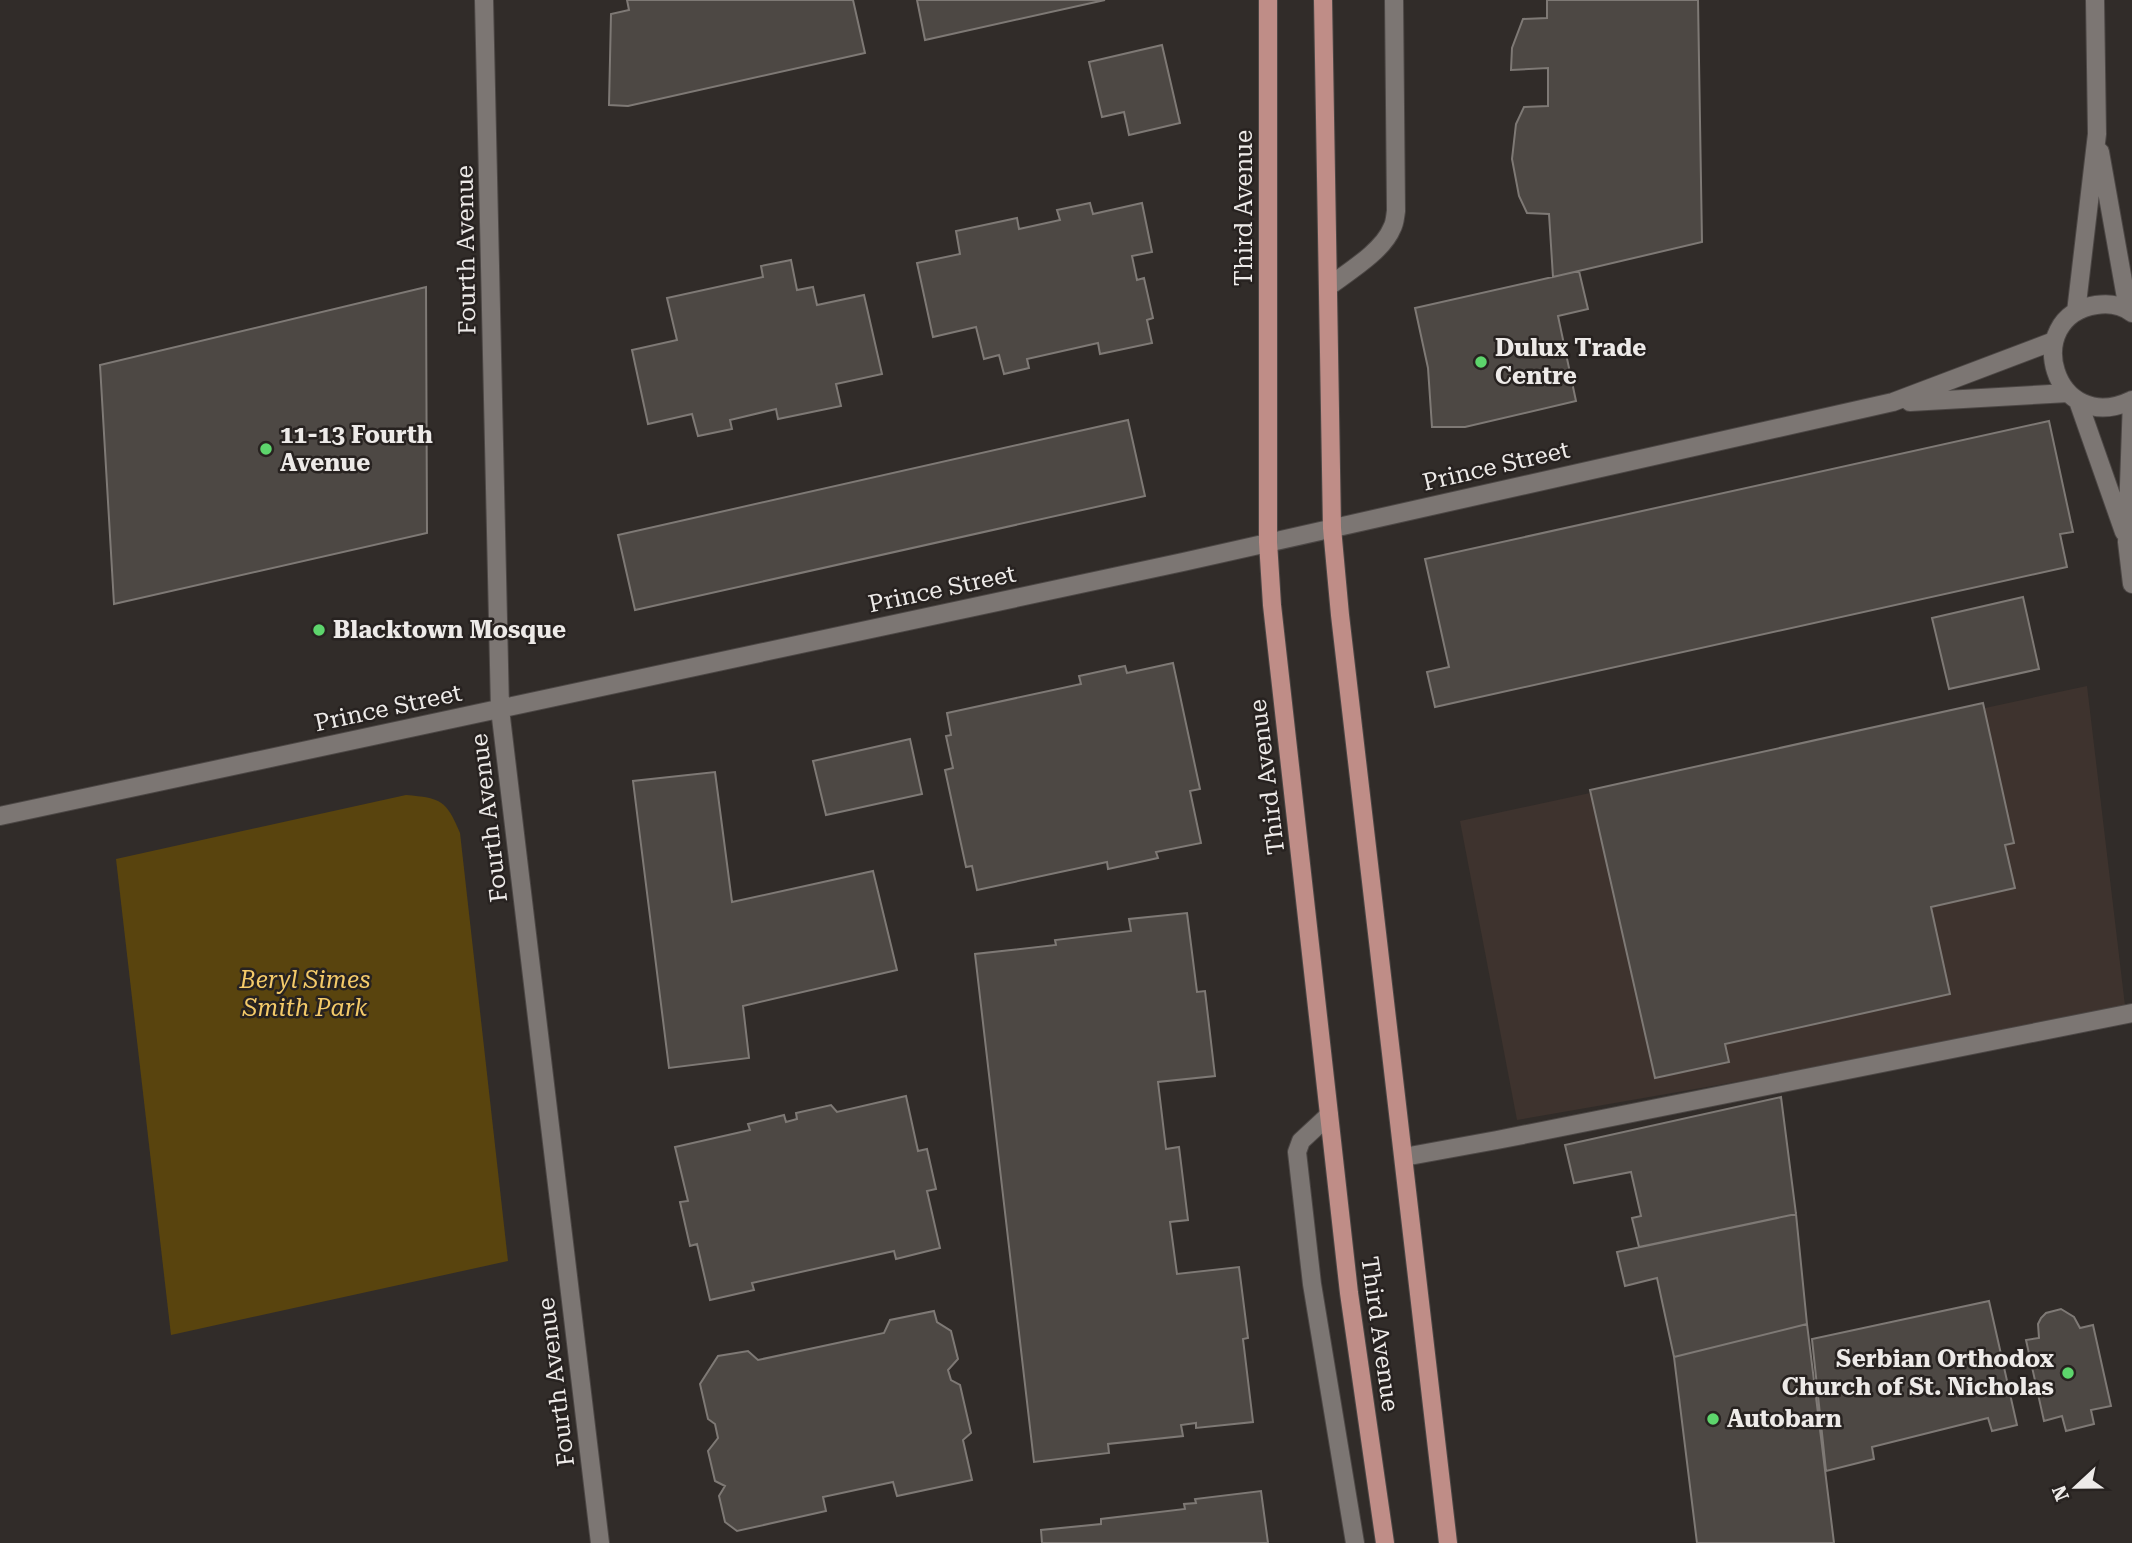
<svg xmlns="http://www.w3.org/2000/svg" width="2132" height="1543" font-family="'Roboto Serif',serif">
<rect width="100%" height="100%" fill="#312c29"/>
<path fill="#3e332e" d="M2087 686 2126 1014 1517 1120 1460 821Z"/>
<path fill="#59440e" d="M406 795C441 798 446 800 460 833L508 1261 171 1335 116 859Z"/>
<path fill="#4d4844" stroke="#7e7975" stroke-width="2" d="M627 0H853L865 53 628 106 609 105 611 14 629 10Z
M917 0H1105L925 40Z
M1547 0H1698L1702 242 1553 277 1549 214 1527 213 1519 196 1512 159 1516 124 1524 107 1548 106V68L1511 70 1512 48 1523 19 1547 18Z
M1162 45 1180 123 1129 135 1124 112 1102 117 1089 62Z
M1090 203 1093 214 1142 203 1152 252 1132 256 1137 280 1144 278 1153 318 1147 320 1152 343 1100 354 1098 343 1027 359 1029 368 1004 374 999 355 984 359 976 327 933 337 917 263 960 254 956 231 1017 218 1019 229 1060 220 1057 210Z
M791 260 797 290 813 287 817 305 864 295 882 374 836 384 841 406 778 419 776 409 730 420 732 429 698 436 692 414 648 424 632 350 677 340 667 298 763 277 761 266Z
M1579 271 1588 309 1558 316 1576 401 1465 427H1432L1428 368 1415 308Z
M426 287 427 533 114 604 100 365Z
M1128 420 1145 496 635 610 618 535Z
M2049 421 2073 532 2060 534 2067 567 1435 707 1427 672 1449 667 1425 559Z
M2023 597 2039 669 1949 689 1932 618Z
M1173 663 1200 789 1190 791 1201 843 1156 852 1158 858 1108 869 1107 862 977 890 972 866 966 867 945 770 953 768 946 736 951 735 947 713 1081 684 1079 676 1125 666 1127 673Z
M1983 703 2014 843 2005 845 2015 888 1931 907 1950 994 1725 1044 1729 1062 1655 1078 1590 790Z
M910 739 922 794 826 815 813 761Z
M715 772 732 902 873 871 897 970 743 1006 749 1058 669 1068 633 781Z
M1187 913 1197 992 1205 991 1215 1076 1158 1082 1166 1149 1179 1147 1188 1220 1170 1222 1177 1274 1239 1267 1248 1338 1243 1339 1253 1422 1196 1428V1423L1181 1425 1183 1436 1108 1444 1109 1453 1034 1462 975 954 1056 945 1055 940 1131 931 1129 919Z
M906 1096 918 1151 927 1149 936 1189 927 1191 940 1248 896 1259 894 1251 752 1283 754 1290 710 1300 697 1244 690 1246 680 1202 688 1201 675 1147 750 1130 748 1124 784 1115 786 1122 797 1119 796 1113 831 1105 837 1112Z
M1781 1097 1796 1214 1639 1247 1632 1218 1641 1216 1631 1172 1574 1183 1565 1145Z
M1796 1214 1807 1324 1674 1357 1657 1278 1625 1286 1617 1252Z
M1989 1301 2017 1425 1992 1431 1988 1418 1872 1447 1874 1459 1826 1471 1812 1339Z
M2061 1309 2074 1317 2080 1328 2093 1325 2111 1406 2091 1410 2094 1424 2066 1431 2062 1416 2044 1421 2026 1340 2039 1338 2038 1324 2041 1318 2046 1313Z
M934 1311 937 1322 951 1331 958 1359 948 1370 951 1380 960 1385 971 1433 963 1440 972 1480 897 1496 893 1482 823 1497 826 1511 737 1531 725 1522 719 1496 725 1486 715 1481 708 1451 718 1438 715 1424 708 1419 700 1384 718 1356 748 1351 758 1360 884 1333 890 1320Z
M1807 1324 1834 1543H1697L1674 1357Z
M1261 1491 1268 1543H1042L1041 1530 1101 1524V1519L1185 1509 1184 1504 1196 1503 1195 1499Z"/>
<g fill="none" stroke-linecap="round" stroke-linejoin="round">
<g stroke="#4c4745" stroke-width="20">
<path id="service" d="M1328 287C1348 272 1383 251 1392 228 1395 223 1395 217 1396 211L1394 0
M1329 1115 1301 1141 1297 1152 1312 1284 1355 1543
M1404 1157 1497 1140 2132 1013"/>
</g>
<g stroke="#4c4745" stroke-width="20">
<path id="minor" d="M484 0 500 709 600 1543
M2100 152 2128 309
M2076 312 2097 134 2095 0
M2132 313C2122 305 2109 303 2096 305 2020 317 2053 438 2132 400
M2132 400 2127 542 2132 584
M2078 401 2124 532
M1910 402 2068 393
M0 816 1183 562 1893 402 2054 341"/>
</g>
<g stroke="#4c4745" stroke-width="20">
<path id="primary" d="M1268 0V542L1272 605 1349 1293 1385 1543
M1323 0 1332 528 1340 615 1448 1543"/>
</g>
<use href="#service" stroke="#7c7673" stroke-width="18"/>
<use href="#minor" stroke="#7c7673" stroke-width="18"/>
<use href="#primary" stroke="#bf8d87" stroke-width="18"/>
</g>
<g fill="#5dd56c" stroke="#272220" stroke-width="2.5">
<circle cx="1481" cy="362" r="7"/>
<circle cx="266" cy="449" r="7"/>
<circle cx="319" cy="630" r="7"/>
<circle cx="2068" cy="1373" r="7"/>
<circle cx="1713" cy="1419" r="7"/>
</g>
<g text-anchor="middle" stroke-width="5" stroke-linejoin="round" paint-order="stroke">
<g font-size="24" fill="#edeae8" stroke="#272220">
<text transform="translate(1244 208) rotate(-90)" y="8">Third Avenue</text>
<text transform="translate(466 250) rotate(-91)" y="8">Fourth Avenue</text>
<text transform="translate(1496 466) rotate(-13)" y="8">Prince Street</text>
<text transform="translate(942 589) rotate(-12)" y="8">Prince Street</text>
<text transform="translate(388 708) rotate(-12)" y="8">Prince Street</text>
<text transform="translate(1267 777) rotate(-97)" y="8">Third Avenue</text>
<text transform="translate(489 818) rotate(-97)" y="8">Fourth Avenue</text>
<text transform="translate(1380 1334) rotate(82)" y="8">Third Avenue</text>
<text transform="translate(556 1382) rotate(-97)" y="8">Fourth Avenue</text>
</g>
<g font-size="24" font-weight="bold" fill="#edeae8" stroke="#272220" text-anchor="start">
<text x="1495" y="356">Dulux Trade<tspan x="1495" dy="28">Centre</tspan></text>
<text x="280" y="443">11-13 Fourth<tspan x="280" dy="28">Avenue</tspan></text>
<text x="333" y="638">Blacktown Mosque</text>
<text x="2054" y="1367" text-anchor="end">Serbian Orthodox<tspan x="2054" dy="28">Church of St. Nicholas</tspan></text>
<text x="1727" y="1427">Autobarn</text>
</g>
<g font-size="24" font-style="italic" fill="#f4ca69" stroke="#272220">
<text x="305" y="988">Beryl Simes<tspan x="305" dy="28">Smith Park</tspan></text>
</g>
</g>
<g transform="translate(2076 1487) rotate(248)" stroke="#272220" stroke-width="5" paint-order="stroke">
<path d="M0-5L12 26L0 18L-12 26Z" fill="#edeae8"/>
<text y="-10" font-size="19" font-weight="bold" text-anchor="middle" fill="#edeae8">N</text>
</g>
</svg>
